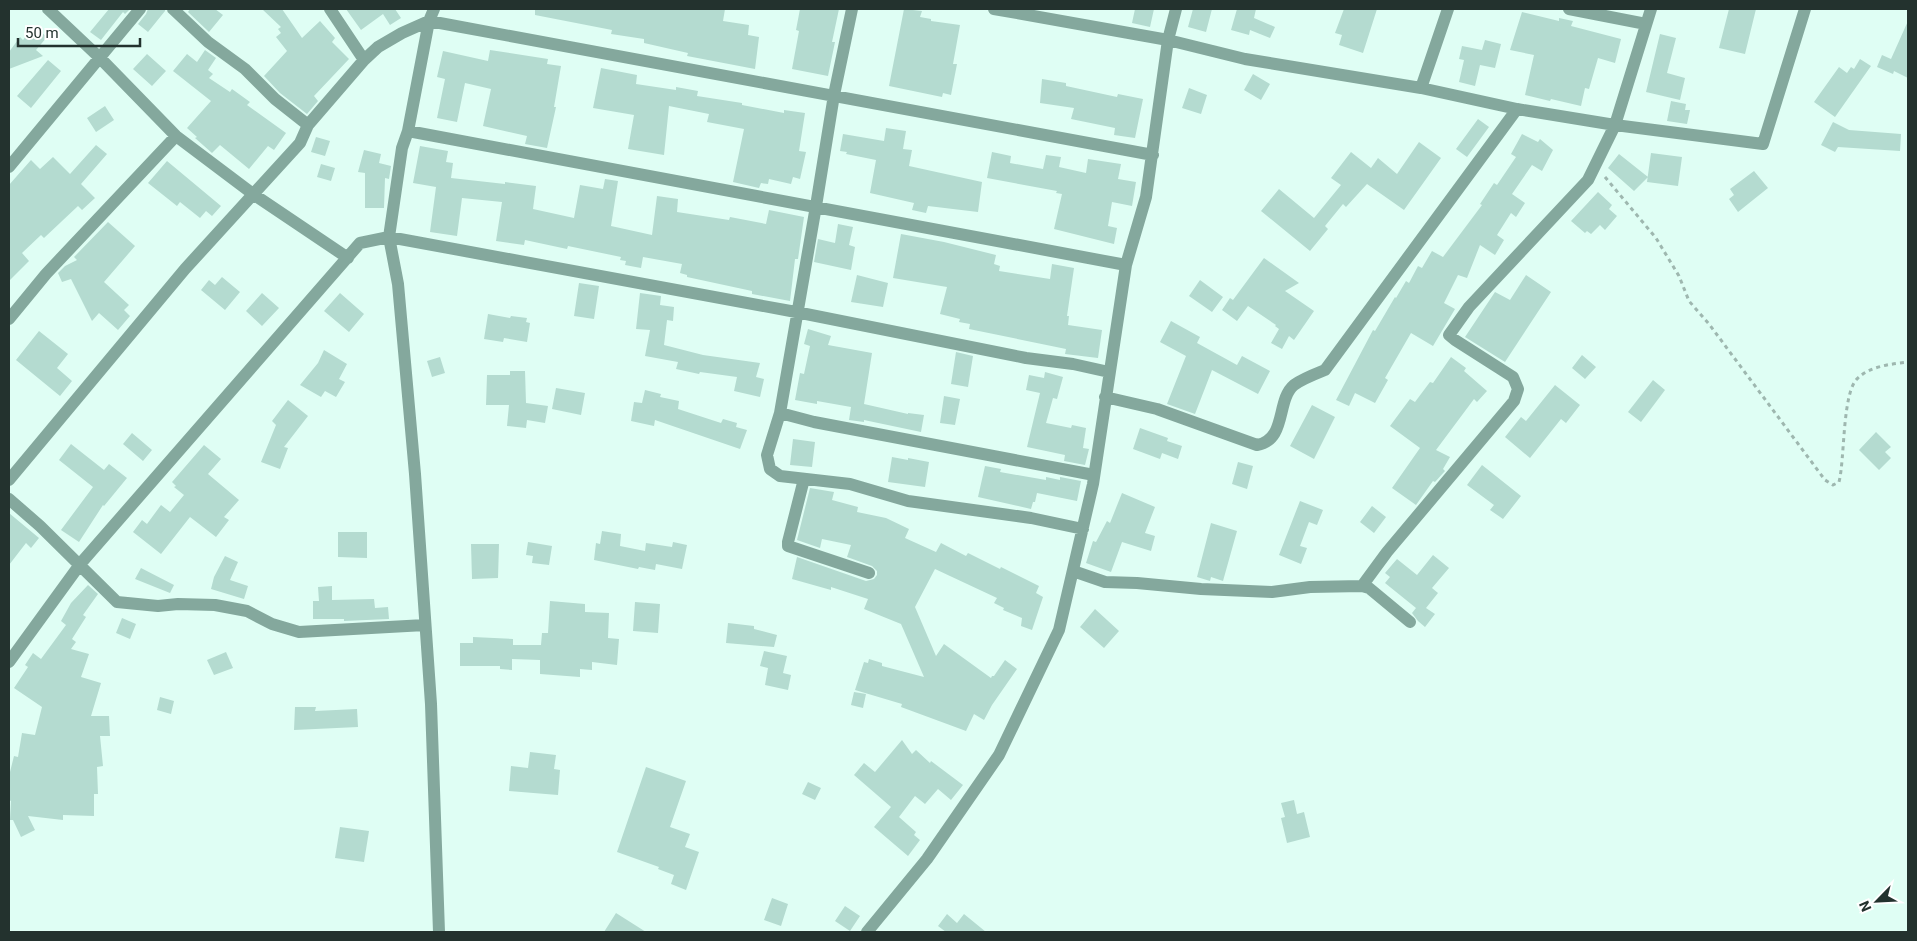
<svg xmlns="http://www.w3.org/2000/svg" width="1917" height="941" font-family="Roboto,sans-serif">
<rect width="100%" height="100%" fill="#dffef4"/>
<path fill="#b4dbd0" d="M109 9H130L125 14 123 12 101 40 90 32Z
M148 9H165V11L148 32 138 24 146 14Z
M190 9H215L223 15 209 32 188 12Z
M262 9H282L302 38 320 21 335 38 332 42 349 59 314 96 318 101 307 114 280 93 264 76 287 51 276 37 281 33 278 29 281 27Z
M346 9H395L401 18 390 25 383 14 361 30Z
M535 9H725L723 21 749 25 748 35 759 37 755 69 687 56 688 53 644 43V39L611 34 612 30 535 15Z
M800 9H839L832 42H835L828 76 792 69 799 31 796 30Z
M904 9 922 11 920 17 931 19V21L960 25 953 64H957L951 95 943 93 942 97 889 86Z
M1135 9H1154L1150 27 1132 23Z
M1193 9H1212L1206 32 1188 27Z
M1237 9H1256L1254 18 1275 27 1270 38 1250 30 1249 35 1231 30Z
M1344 9H1377L1363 53 1339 45 1342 35 1335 33Z
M1729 9H1756L1745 54 1719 48Z
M1522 12 1559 21V18L1573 21 1571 26 1621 39 1615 63 1598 58 1589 89 1585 88 1581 106 1551 99 1550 101 1525 95 1534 55 1510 50Z
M1908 21V78L1894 71 1893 74 1877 67 1882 55 1891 59Z
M34 26 47 37 36 50 43 56 9 69V52L20 37 23 40Z
M1660 34 1676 38 1667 73 1685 78 1680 100 1646 92Z
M1485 40 1501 44 1495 68 1480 65 1475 86 1459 82 1464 60 1459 59 1462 46 1482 50Z
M205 50 216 58 208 70 213 74 209 78 230 92 232 89 250 102 247 105 286 133 274 150 268 146 249 169 220 145 212 153 195 138 197 137 187 128 211 101 173 71 187 54 197 62Z
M490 50 548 59 547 64 561 66 554 107H556L547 148 525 144 527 136 483 126 491 89 465 83 457 122 437 118 445 79 437 77 443 51 488 61Z
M147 54 166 71 152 86 133 69Z
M1860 59 1871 66 1835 117 1814 102 1839 67 1847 73 1851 67 1854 69Z
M48 60 61 71 31 108 17 96Z
M601 68 637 75 636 84 676 90V87L698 91 697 96 742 103V105L784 113V110L805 113 799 151 806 152 800 179 793 177 791 184 769 179 768 184 761 183 759 188 733 182 744 129 707 122 709 114 669 106 664 155 628 149 634 115 593 108Z
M1253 74 1270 84 1261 100 1244 90Z
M1042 79 1066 83V86L1117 97 1118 94 1143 99 1135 138 1114 135 1115 128 1071 119 1074 108 1040 103Z
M1189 88 1207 95 1201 114 1182 108Z
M1671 101 1686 104 1685 110H1690L1687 124 1667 121Z
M105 106 114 120 96 132 87 118Z
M1478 119 1489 127 1467 157 1456 149Z
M1833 122 1849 130 1901 134 1900 151 1838 147 1835 152 1821 145Z
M886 128 906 131 903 149 912 150 909 166 982 182 978 212 928 206 926 213 912 210 914 203 870 193 876 160 846 154 847 152 840 151 843 134 884 141Z
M1522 134 1538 142 1540 139 1553 150 1542 171 1532 165 1512 194 1525 203 1516 217 1511 213 1497 235 1504 240 1495 255 1480 245 1467 278 1458 275 1444 303 1455 309 1433 346 1411 333 1385 378 1388 380 1375 403 1355 393 1349 406 1336 400 1373 330 1375 331 1395 297 1396 298 1406 281 1409 283 1418 266 1422 268 1432 251 1443 257 1482 205 1480 204 1494 183 1497 185 1516 157 1511 154Z
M316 137 330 141 325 156 311 152Z
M1419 142 1441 158 1404 210 1367 184 1346 207 1343 204 1325 226 1328 229 1310 251 1261 211 1279 189 1314 218 1341 185 1331 178 1351 152 1371 168 1378 158 1397 174Z
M96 145 107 154 81 184 95 198 82 210 78 206 44 238 41 235 22 253 29 261 9 281V185L31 160 40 169 53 157 70 174Z
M420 146 448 151 446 162 453 163 451 178 505 184V182L536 186 533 209 574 218 580 185 603 189 605 179 618 181 611 226 652 235 657 196 678 199 677 212 729 220 730 217 766 224 769 210 804 217 798 259H795L790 301 752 294V291L687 277V275L680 273 682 264 643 257 641 268 625 265 626 261 620 260 621 257 568 246 567 249 525 240 524 245 496 241 502 202 462 198 457 236 430 232 436 187 413 183Z
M364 150 381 154 379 163 391 166 389 179 385 178 384 208H365V173L358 172Z
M992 152 1011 156 1010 163 1043 169 1046 155 1061 157 1059 167 1086 173 1088 159 1121 164 1118 179 1136 182 1132 206 1112 202 1108 226 1117 228 1114 244 1054 229 1062 194 1056 193 1057 191 987 178Z
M1651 153 1682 157 1678 186 1647 182Z
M1619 154 1648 177 1634 191 1608 168Z
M167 161 221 206 212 216 206 211 200 218 180 202 177 206 148 183Z
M321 164 335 168 331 181 317 177Z
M1754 171 1768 188 1738 212 1729 199 1734 195 1730 189Z
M1598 192 1612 205 1609 209 1617 216 1605 230 1600 225 1591 234 1587 231 1585 233 1571 221Z
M108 222 135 246 104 282 129 305 124 310 130 316 118 330 99 313 92 321 71 279 62 282 58 273 65 266 77 260 74 257Z
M838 224 853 227 849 245 855 247 851 270 814 262 818 239 835 243Z
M901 234 944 242 996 255 994 264 1000 266 999 271 1050 279 1052 264 1074 268 1067 316H1069L1068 325 1102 330 1098 358 1065 354 1066 349 969 329 970 324 959 322 960 319 940 314 947 287 893 278Z
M1264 258 1299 283 1285 291 1314 311 1294 340 1289 336 1282 349 1271 343 1279 329 1275 326 1276 325 1248 306 1237 321 1222 310 1230 298 1233 300Z
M857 275 888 283 883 307 851 302Z
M1526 275 1551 292 1505 362 1465 337 1495 292 1510 300Z
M222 277 240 292 225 310 201 290 209 280 215 285Z
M1200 280 1223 297 1212 312 1189 296Z
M579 283 599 286 594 319 574 316Z
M262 293 279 308 262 326 246 311Z
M340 293 364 314 349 332 324 311Z
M640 293 661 296 660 305 674 307 673 321 667 320 664 345 703 355 760 363 756 377 764 379 760 397 734 391 737 377 700 372 699 374 676 369 678 362 645 356 650 330 636 329Z
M488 314 510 318 511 316 527 318 526 322 530 323 527 342 504 338 503 342 484 339Z
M1171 321 1200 337 1197 343 1237 365 1242 356 1270 371 1258 394 1212 370 1195 414 1167 404 1186 356 1160 342Z
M808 329 831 336 828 345 872 353 864 404 908 414V413L924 415 921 432 864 420V422L849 420 851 407 817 401V404L795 400 800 373 804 374 810 346 804 344Z
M39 331 68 354 57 368 72 381 60 396 16 360Z
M324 350 347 364 339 379 345 382 336 397 325 391 321 397 300 385 318 363Z
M956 352 973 356 968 387 951 384Z
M1582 355 1596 367 1585 379 1572 368Z
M440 357 445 373 432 377 427 361Z
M1451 357 1466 368 1464 371 1487 391 1477 402 1474 399 1436 450 1450 457 1443 469 1445 471 1435 482 1433 481 1416 505 1392 488 1420 448 1390 426 1410 399 1415 402 1430 382 1433 383Z
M510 371H525L526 403 548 406 545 423 527 420 526 428 507 426 509 405H486L487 375H510Z
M1045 372 1063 377 1057 399 1053 398 1046 423 1071 428 1072 425 1086 428 1083 448 1089 449 1085 465 1064 461 1065 455 1027 447 1040 393 1026 390 1029 375 1044 378Z
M1653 380 1665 390 1641 422 1628 412Z
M1555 385 1580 405 1566 423 1561 419 1530 458 1505 437 1521 417 1526 421Z
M556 388 585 393 581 415 552 409Z
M645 390 661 394 660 397 679 401 678 409 721 423 723 419 737 423 736 427 747 430 740 449 655 420 654 426 631 421 634 402 642 403Z
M944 396 960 399 955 425 940 423Z
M288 400 308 416 284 447 288 448 280 469 261 462 276 425 272 421Z
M1312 405 1335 417 1314 459 1290 446Z
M1140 428 1168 438 1167 441 1182 446 1178 459 1162 453 1160 459 1133 449Z
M1876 432 1891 447 1885 452 1891 458 1879 470 1859 450Z
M132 433 152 450 143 461 123 444Z
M793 439 815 442 812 467 790 465Z
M71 444 104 470 109 464 127 478 104 506 103 505 79 542 61 530 93 487 59 460Z
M204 445 221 459 208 474 239 500 224 517 229 520 216 537 190 517 161 554 133 532 142 520 147 524 161 505 170 512 184 495 174 487 176 486 172 482Z
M892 457 908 460V458L929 462 925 487 888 482Z
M1238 462 1253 466 1247 489 1232 484Z
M1482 465 1521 496 1503 519 1490 510 1494 505 1467 485Z
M985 466 1001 469 1000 472 1046 480V477L1060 480V477L1081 481 1077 501 1037 493 1035 502H1033L1031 509 978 497Z
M810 488 834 492 832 500 858 507 857 512 886 518 909 529 905 538 936 552 941 543 966 556 968 553 1000 569 1001 567 1039 586 1036 593 1043 597 1032 630 1021 626 1022 618 1003 610 1004 608 994 603 997 598 935 569 915 607 936 656 944 644 991 678 992 676H994L1005 660 1017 669 992 705 984 720 974 714 966 731 901 707 902 704 855 690 864 662 868 663 869 659 882 663V666L924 677 901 624 864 609 868 599 831 587V590L792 579 797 557 866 581 874 579 877 575V571L872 566 847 557 851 545 822 539 820 548 797 540Z
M1122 493 1155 507 1145 533 1155 536 1151 551 1122 542 1111 572 1086 563 1093 541 1096 542 1107 521 1110 523Z
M1300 501 1323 510 1317 525 1309 522 1300 546 1307 548 1301 564 1279 555Z
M1372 506 1386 517 1374 533 1360 522Z
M9 513 39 538 31 548 26 543 9 565Z
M1211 523 1237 531 1223 581 1211 577 1210 581 1197 577Z
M602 531 621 534 620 546 645 551 646 543 672 547 673 542 687 545 682 569 656 564 655 570 639 567 638 569 594 560 596 543 600 544Z
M338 532H367V558L338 557Z
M528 542 552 546 549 565 532 563 533 556 526 555Z
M471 544H499L498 578 472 579Z
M1433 555 1449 568 1432 588 1438 593 1426 608 1435 614 1425 627 1418 621 1412 613 1416 608 1385 583 1390 577 1385 573 1397 559 1417 575Z
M225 556 238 562 230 580 248 586 244 599 211 589 214 577Z
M141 568 174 585 170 593 135 579Z
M88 585 98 594 83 615 86 617 72 639 76 642 71 649 89 654 81 677 101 683 91 716H109L110 736H100L103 766 97 767 98 794H94V816L63 815V820L28 816 35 830 21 837 13 820H10L11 801 9 800V776L14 756 18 757 22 733 35 735 42 707 14 688 28 667 25 665 33 653 41 659 66 625 61 621 71 603Z
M332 586V600L374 599 375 608 388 607 389 619 344 621V619H313V601H319L318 587Z
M550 601 585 604V612L609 613 608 638 619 639 617 665 592 662V670L580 669V677L540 674V660L512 659V670L500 669V666H460V643H473V637L513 639V645H541L542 633H548Z
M635 602 660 604 658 633 633 631Z
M1095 609 1119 631 1104 648 1080 627Z
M122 618 136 624 130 639 116 633Z
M728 623 754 626V629L777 635 774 647 726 643Z
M764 651 787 656 783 673 791 675 788 690 765 685 768 668 760 666Z
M226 652 233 668 214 675 207 660Z
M854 692 866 694 863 708 851 705Z
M160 697 174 701 171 714 157 710Z
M295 707H316L315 711 357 709 358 727 294 730Z
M902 740 912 754 916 750 930 763 931 761 963 785 951 800 938 789 925 804 915 796 899 817 916 832 914 835 920 840 908 856 874 827 891 807 854 775 864 763 875 772Z
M530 752 556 755 554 769 560 770 558 795 509 791 511 766 528 768Z
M646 767 686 781 670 827 690 834 685 847 699 852 686 890 671 884 674 875 658 869 659 867 617 852Z
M808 782 821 788 815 800 802 794Z
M1294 800 1297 814 1304 812 1310 837 1287 843 1281 818 1285 817 1281 803Z
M340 827 369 831 364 862 335 858Z
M772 898 788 904 781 926 764 920Z
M845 906 860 916 850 931 835 921Z
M616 913 646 932H604Z
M947 914 957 923 964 914 986 932H946L938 926Z"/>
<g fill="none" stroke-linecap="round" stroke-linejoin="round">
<path stroke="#9eb7af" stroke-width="3" stroke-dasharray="4 4" stroke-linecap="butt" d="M1605 177 1656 238 1679 276 1689 301 1709 324 1825 480 1833 485 1839 482C1845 459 1842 391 1858 378 1870 366 1892 364 1908 362"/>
<path stroke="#84a89d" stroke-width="12" d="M48 9 100 58 176 136 253 194 348 258
M173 9 208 42 245 69 275 99 308 125
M330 9 364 60
M434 9 429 21 408 131 402 148 389 237 398 284 415 474 431 704 439 932
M852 9 834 95 816 206 780 413 814 422 1094 475
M994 9 1168 40 1245 59 1421 88 1517 109 1615 125 1763 144 1805 9
M1569 9 1646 24
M1421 88 1448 9
M408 131 1126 265
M9 167 140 9
M9 319 46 274 176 136
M1105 397 1157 409 1257 445C1287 440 1276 400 1294 385 1302 379 1315 374 1325 370L1517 109
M780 413 767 455 770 469 780 476 850 484 908 501 1031 518 1083 529
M804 479 788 542V546L869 573
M9 480 185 269 300 143 308 125 364 60 378 47 402 33 429 21 1153 155
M9 499 40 526 117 602 158 606 178 604 215 605 247 611 272 624 299 632 425 625
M1073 571 1105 582 1137 583 1201 589 1272 592 1310 587 1362 586 1369 588 1410 622
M1362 586 1387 552 1514 401 1518 389 1513 377 1455 340 1449 335 1469 307 1588 180 1615 125 1651 9
M9 662 81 563 360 243 389 237 796 312 1026 358 1073 364 1109 372
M867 932 927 859 999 755 1059 630 1093 484 1126 265 1146 197 1168 40 1176 9"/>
</g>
<rect width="1917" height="941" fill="none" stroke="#23322e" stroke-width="20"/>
<g transform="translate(1877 901) rotate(246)" stroke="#ffffff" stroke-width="4" paint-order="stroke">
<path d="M0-4L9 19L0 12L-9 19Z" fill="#23322e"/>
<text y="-8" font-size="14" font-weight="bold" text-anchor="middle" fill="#23322e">N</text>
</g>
<path d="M18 38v8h122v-8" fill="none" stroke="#23322e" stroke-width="2.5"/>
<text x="25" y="38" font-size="15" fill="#23322e" stroke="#ffffff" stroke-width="4" paint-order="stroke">50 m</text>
</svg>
